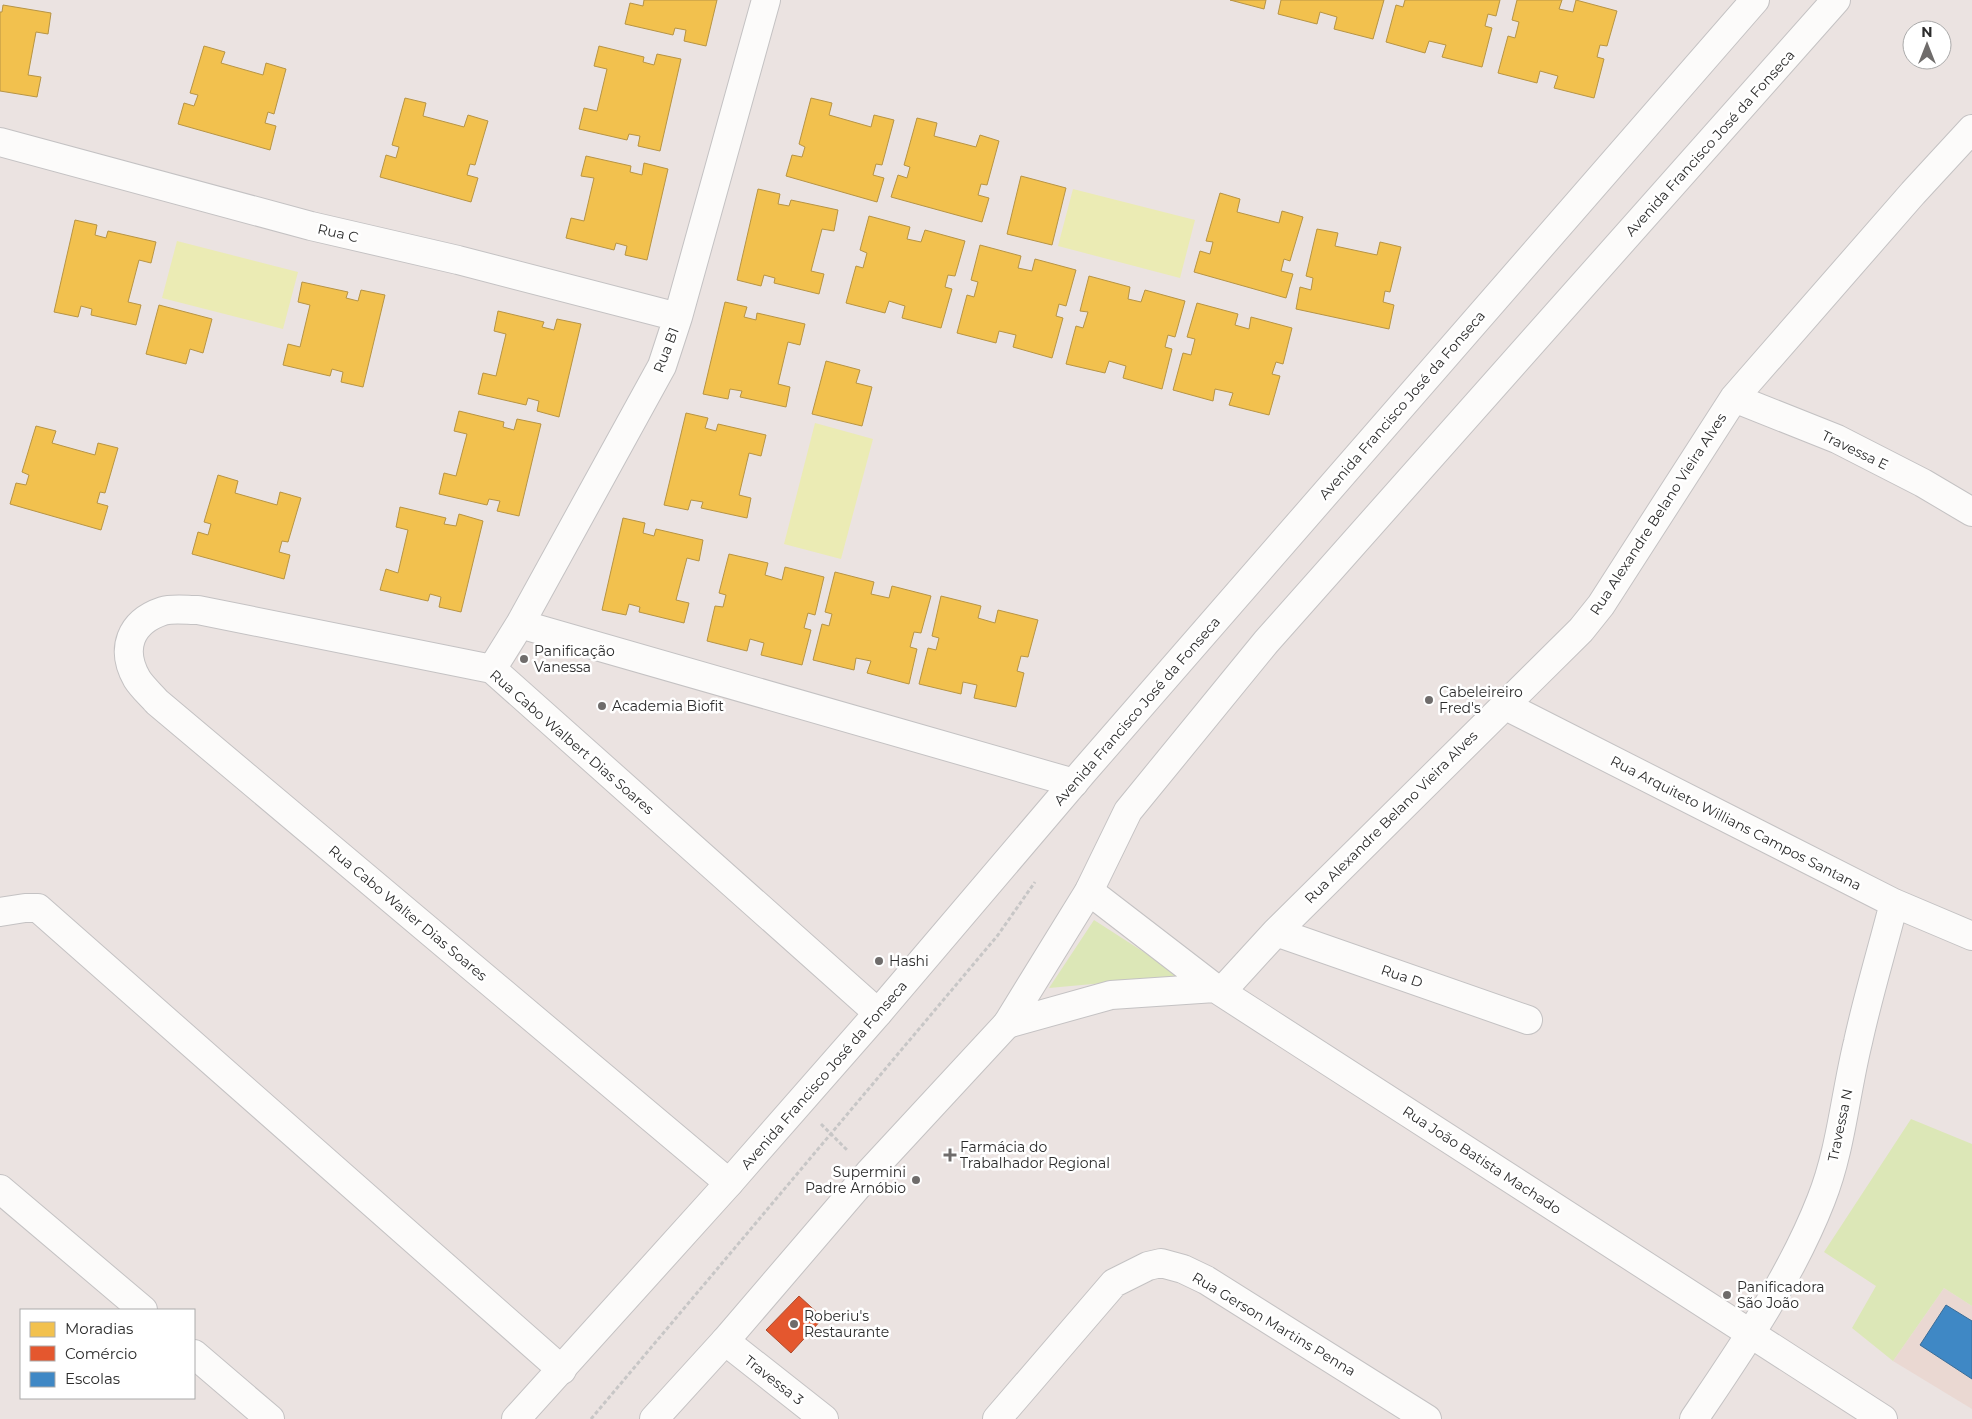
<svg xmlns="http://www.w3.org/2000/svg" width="1972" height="1419" font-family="Montserrat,sans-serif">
<rect width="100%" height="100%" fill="#ebe3e1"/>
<path fill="#ead8d2" d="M1944 1288 1972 1306V1409L1893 1361Z"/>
<path fill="#dce7b7" d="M1094 920 1181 976 1049 988Z
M1911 1119 1972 1144V1306L1944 1288 1893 1361 1852 1328 1876 1286 1824 1252Z"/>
<path fill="#ebebb4" d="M1073 189 1195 220 1180 278 1058 246Z
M177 241 298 272 283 329 162 298Z
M815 423 873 439 841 559 784 544Z"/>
<path fill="#f2c14e" stroke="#b79444" d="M644 0H717L706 46 684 41 686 30 675 28 673 35 625 24 630 3 643 6Z
M1230 0H1266L1264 9Z
M1281 0H1384L1373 39 1334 29 1337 17 1320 12 1317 24 1278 14Z
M1405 0H1500L1496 16 1488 14 1485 26 1492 28 1482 67 1442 57 1446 45 1429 41 1425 53 1386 42 1396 5 1403 7Z
M1517 0H1562L1559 9 1573 12 1576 0 1617 11 1607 46 1600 45 1597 57 1604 59 1594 98 1554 88 1558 76 1540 71 1537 83 1498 73 1508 36 1515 38 1519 22 1512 20Z
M3 5 51 13 48 34 36 32 28 75 41 77 37 97 0 91V12H2Z
M204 46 225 52 221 63 263 75 266 63 286 69 274 114 268 112 265 123 276 126 270 150 178 124 184 103 194 106 198 95 190 93Z
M599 46 644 57 643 62 654 65 657 54 681 59 660 151 638 146 640 136 629 134 627 140 579 129 584 108 597 111 607 69 594 66Z
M405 98 426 103 423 116 464 127 468 115 488 121 475 165 470 164 467 175 478 178 471 202 380 177 386 155 396 158 399 147 392 145Z
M811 98 832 103 829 115 871 127 874 115 894 120 882 165 876 164 873 175 884 178 877 202 786 176 792 155 802 157 805 147 799 144Z
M917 118 937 123 934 136 976 147 980 135 999 141 987 185 981 184 978 195 989 198 982 222 891 197 898 175 907 178 910 167 904 165Z
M586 156 631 166 630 172 642 175 644 163 668 169 647 260 625 255 627 246 616 243 614 250 566 238 571 218 584 221 594 178 581 176Z
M1021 176 1066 188 1052 245 1007 234Z
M758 189 780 194 778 204 789 206 791 200 838 210 834 231 822 229 811 271 824 274 819 294 774 283 775 278 764 275 761 286 737 280Z
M1220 193 1240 199 1237 212 1279 223 1282 211 1303 217 1290 261 1284 259 1281 271 1293 274 1286 298 1194 272 1200 251 1210 254 1213 242 1206 241Z
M869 216 910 227 907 239 921 242 925 230 965 241 955 276 948 275 945 287 952 289 941 328 902 318 905 306 889 301 885 313 846 303 856 266 863 268 867 253 860 250Z
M75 220 97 225 95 235 106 238 108 231 156 242 151 263 139 260 128 302 141 305 136 325 91 315 92 309 81 306 78 317 54 312Z
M1317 229 1338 233 1335 246 1377 255 1380 242 1401 247 1390 292 1385 291 1383 302 1394 305 1389 329 1296 309 1300 287 1311 290 1313 278 1306 276Z
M980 245 1021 256 1018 268 1032 271 1035 259 1076 270 1066 306 1059 304 1056 316 1063 318 1052 358 1013 347 1016 335 999 331 996 343 957 333 967 295 974 297 978 282 971 280Z
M1089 276 1130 287 1128 299 1141 302 1145 290 1185 301 1175 337 1168 335 1165 347 1172 349 1162 389 1123 378 1126 366 1109 361 1105 373 1066 364 1076 326 1083 328 1088 312 1080 311Z
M302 282 348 292 346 298 358 301 361 290 385 295 363 387 341 382 343 372 332 369 330 376 283 365 288 344 300 347 310 305 298 302Z
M725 302 747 307 744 317 756 320 757 313 805 324 800 345 788 342 778 384 790 387 786 407 740 397 742 391 730 389 728 399 703 394Z
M1197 303 1238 314 1235 325 1249 329 1251 317 1292 328 1283 364 1276 362 1272 374 1280 376 1269 415 1229 405 1233 393 1215 389 1213 401 1173 390 1183 353 1191 355 1195 339 1187 337Z
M159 305 212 319 203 353 190 349 186 364 146 354Z
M498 311 544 322 542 327 554 330 557 319 581 324 559 417 537 411 539 401 528 398 526 405 478 394 483 373 496 376 506 334 494 331Z
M826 361 860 370 856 383 872 387 862 426 812 414Z
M459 411 504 422 503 427 514 430 517 419 541 424 519 516 497 511 500 501 489 499 487 505 439 494 444 473 456 476 467 434 454 431Z
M686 413 708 418 705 428 716 431 718 424 766 435 761 456 749 453 739 495 751 498 747 518 701 508 703 502 691 500 688 510 664 505Z
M36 426 56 431 52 443 95 455 98 443 118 448 105 493 100 492 97 503 108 506 101 530 10 504 16 483 26 485 29 475 22 472Z
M218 475 238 481 235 493 277 505 280 492 301 498 288 542 282 541 279 552 290 555 284 579 192 554 198 532 208 535 211 524 204 522Z
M400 507 446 518 444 524 456 526 459 514 483 521 461 612 439 607 441 597 430 594 428 601 380 590 386 569 398 573 408 530 396 527Z
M623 518 645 523 643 533 654 536 656 529 703 540 699 561 687 558 676 600 689 603 684 623 639 612 640 607 629 604 626 615 602 610Z
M729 554 768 563 765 575 782 580 785 567 824 577 815 615 808 613 804 628 811 630 802 665 761 655 764 643 750 639 747 651 707 641 715 606 723 607 726 595 719 593Z
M835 572 874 582 871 594 889 598 892 586 931 596 921 633 914 632 910 647 917 649 909 684 867 673 871 661 856 658 854 670 813 660 822 624 829 626 832 614 825 612Z
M941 596 981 606 978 618 995 623 998 610 1038 620 1028 657 1021 656 1017 671 1024 673 1016 707 974 698 977 685 963 682 961 694 919 684 928 648 936 650 939 638 932 636Z"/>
<path fill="#e4572e" stroke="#ad4a2d" d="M799 1296 823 1318 791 1353 766 1330Z"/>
<path fill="#3f88c5" stroke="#396c97" d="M1946 1305 1972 1321V1379L1920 1345Z"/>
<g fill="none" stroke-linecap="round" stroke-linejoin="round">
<g stroke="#c4c2c3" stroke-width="30">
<path id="minor" d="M0 142 311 226 458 260 678 317
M1734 398 1837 439 1923 483 1972 512
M520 624 1074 783
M492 669 520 624 662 366 678 317 766 0
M1504 705 1894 903 1972 936
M0 912 25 908H38L562 1370
M1276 932 1528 1020
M1222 991 1276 932 1581 630 1601 605 1734 398 1913 193 1972 129
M729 1183 157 702C151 695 142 687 137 679 120 649 130 622 163 611 172 608 187 610 198 610L492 669 878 1013
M0 1189 143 1310
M725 1341 824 1419
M194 1354 270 1419
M997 1419 1114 1283 1148 1266 1161 1263 1183 1269 1206 1280 1427 1419
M1694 1419C1740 1351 1791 1277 1821 1200 1841 1150 1845 1095 1858 1042 1868 996 1882 950 1894 903"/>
</g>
<g stroke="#c4c2c3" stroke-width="30">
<path id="tertiary" d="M1089 891 1215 988 1883 1419
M1007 1024 1111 995 1215 988"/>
</g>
<g stroke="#c4c2c3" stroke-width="30">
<path id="secondary" d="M516 1419 729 1183 878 1013 1083 772 1755 0
M654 1419 725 1341 869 1173 1007 1024 1089 891 1128 811 1266 642 1836 0"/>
</g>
<path stroke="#c7c6c6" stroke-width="3" stroke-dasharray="4 2.5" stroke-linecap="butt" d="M821 1124 847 1150
M591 1419 998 935 1035 882"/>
<use href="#minor" stroke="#fcfbfa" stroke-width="28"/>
<use href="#tertiary" stroke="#fcfbfa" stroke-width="28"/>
<use href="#secondary" stroke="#fcfbfa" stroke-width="28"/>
</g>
<g fill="#6f6c6b" stroke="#fff" stroke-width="2">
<circle cx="524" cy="659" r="5"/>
<circle cx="1429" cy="700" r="5"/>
<circle cx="602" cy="706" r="5"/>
<circle cx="879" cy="961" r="5"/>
<path d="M947.5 1147.5h5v5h5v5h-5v5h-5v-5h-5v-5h5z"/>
<circle cx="916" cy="1180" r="5"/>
<circle cx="1727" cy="1295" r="5"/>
<circle cx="794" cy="1324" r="5"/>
</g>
<g text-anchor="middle" stroke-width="5" stroke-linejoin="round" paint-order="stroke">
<g font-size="14" fill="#2c2c2c" stroke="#fff">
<text transform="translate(1710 143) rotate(-48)" y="5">Avenida Francisco José da Fonseca</text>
<text transform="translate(338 233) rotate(13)" y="5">Rua C</text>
<text transform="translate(666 350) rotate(-69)" y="5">Rua B1</text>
<text transform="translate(1402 405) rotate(-49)" y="5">Avenida Francisco José da Fonseca</text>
<text transform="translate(1855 450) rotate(26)" y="5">Travessa E</text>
<text transform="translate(1658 514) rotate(-57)" y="5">Rua Alexandre Belano Vieira Alves</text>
<text transform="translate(1137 711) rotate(-49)" y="5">Avenida Francisco José da Fonseca</text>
<text transform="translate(572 742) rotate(41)" y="5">Rua Cabo Walbert Dias Soares</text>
<text transform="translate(1391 817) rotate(-45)" y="5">Rua Alexandre Belano Vieira Alves</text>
<text transform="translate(1736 823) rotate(27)" y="5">Rua Arquiteto Willians Campos Santana</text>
<text transform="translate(408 913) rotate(40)" y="5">Rua Cabo Walter Dias Soares</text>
<text transform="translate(1402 976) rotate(19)" y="5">Rua D</text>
<text transform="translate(824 1075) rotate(-49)" y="5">Avenida Francisco José da Fonseca</text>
<text transform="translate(1840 1125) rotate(-78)" y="5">Travessa N</text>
<text transform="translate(1482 1160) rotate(33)" y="5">Rua João Batista Machado</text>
<text transform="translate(1274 1324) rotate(31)" y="5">Rua Gerson Martins Penna</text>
<text transform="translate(774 1380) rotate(38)" y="5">Travessa 3</text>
</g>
<g font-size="14" fill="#2c2c2c" stroke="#fff" text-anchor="start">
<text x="534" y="656">Panificação<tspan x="534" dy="16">Vanessa</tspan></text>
<text x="1439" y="697">Cabeleireiro<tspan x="1439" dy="16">Fred's</tspan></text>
<text x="612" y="711">Academia Biofit</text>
<text x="889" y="966">Hashi</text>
<text x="960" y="1152">Farmácia do<tspan x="960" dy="16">Trabalhador Regional</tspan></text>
<text x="906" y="1177" text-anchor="end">Supermini<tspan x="906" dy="16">Padre Arnóbio</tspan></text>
<text x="1737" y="1292">Panificadora<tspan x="1737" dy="16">São João</tspan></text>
<text x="804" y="1321">Roberiu's<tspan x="804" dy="16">Restaurante</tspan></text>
</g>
</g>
<rect x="20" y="1309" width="175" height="90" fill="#ffffff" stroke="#ababab"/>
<rect x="30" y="1322" width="25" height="15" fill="#f2c14e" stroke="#ababab"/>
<text x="65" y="1334" font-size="15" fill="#2c2c2c">Moradias</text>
<rect x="30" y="1346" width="25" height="15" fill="#e4572e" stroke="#ababab"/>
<text x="65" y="1359" font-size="15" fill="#2c2c2c">Comércio</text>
<rect x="30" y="1372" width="25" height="15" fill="#3f88c5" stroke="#ababab"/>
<text x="65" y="1384" font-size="15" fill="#2c2c2c">Escolas</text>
<g transform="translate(1927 45)"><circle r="24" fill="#ffffff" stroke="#ababab"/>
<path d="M0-4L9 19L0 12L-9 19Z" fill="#6f6c6b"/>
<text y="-8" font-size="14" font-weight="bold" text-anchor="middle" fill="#2c2c2c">N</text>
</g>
</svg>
